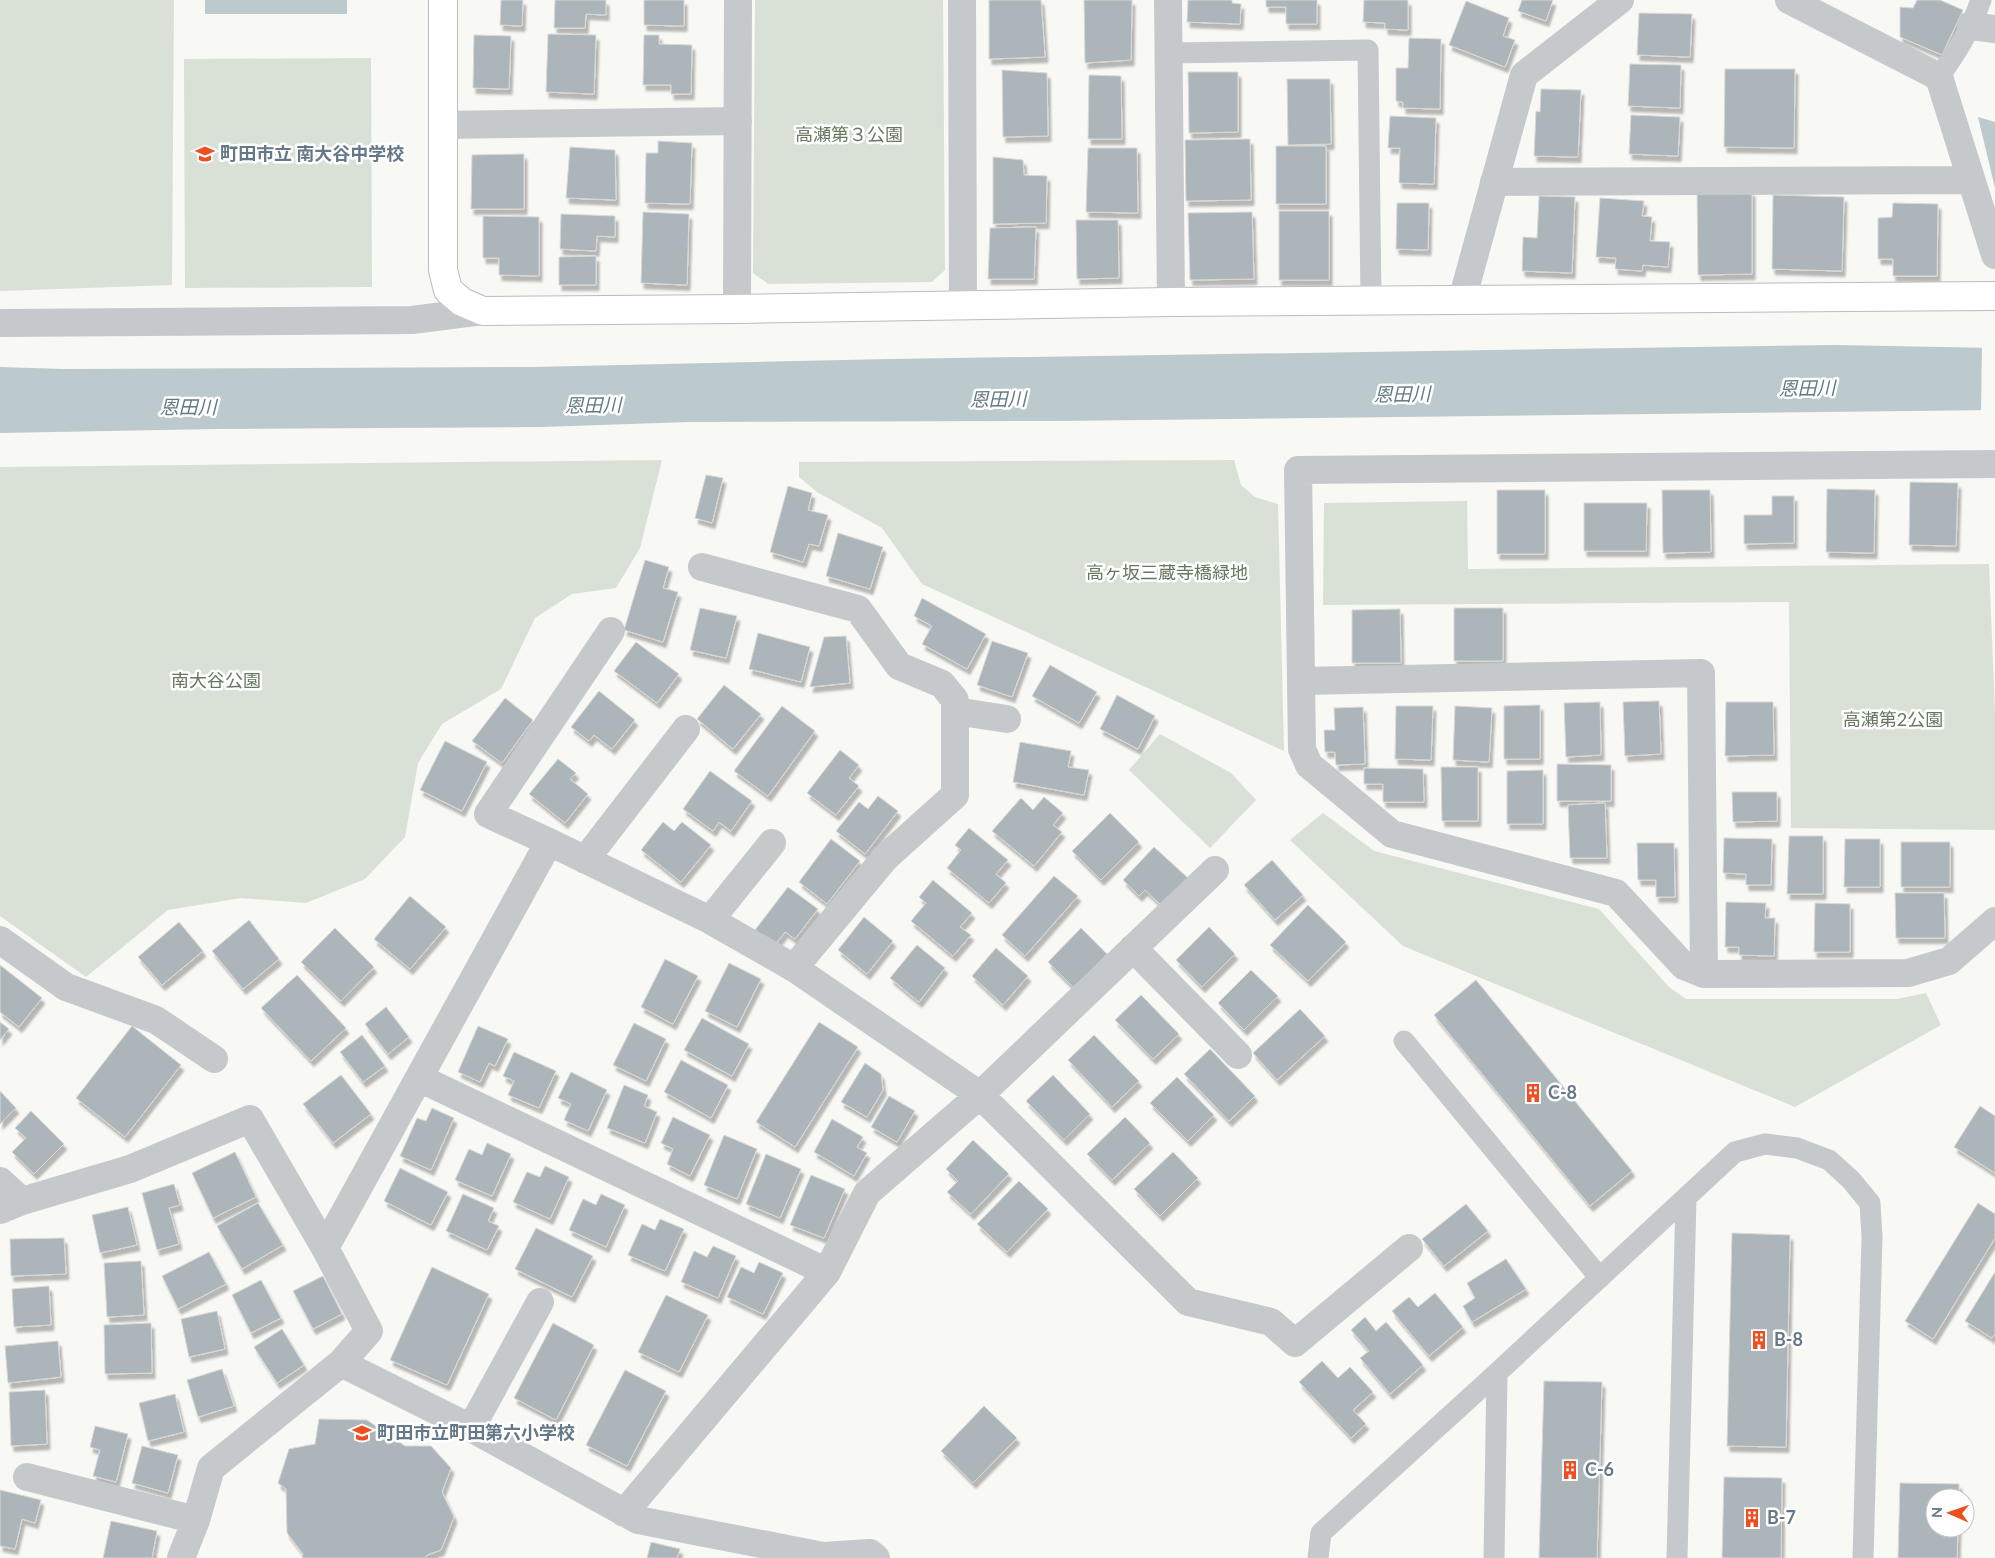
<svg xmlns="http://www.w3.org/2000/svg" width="1995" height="1558" font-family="Lato,'Noto Sans JP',sans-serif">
<defs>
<filter id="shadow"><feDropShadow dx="3" dy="5.5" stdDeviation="1" flood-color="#0004"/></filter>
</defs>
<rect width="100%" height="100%" fill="#f8f8f5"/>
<path fill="#d9e0d6" d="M0 0H174L172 285 0 291Z
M755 0H943L945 270 932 282 768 284 753 273Z
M371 58 372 287 185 288 184 59Z
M662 460 640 548 616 588 572 594 535 618 501 689 442 724 418 763 405 837 365 879 306 903 241 898 168 910 86 977 0 916V467Z
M1234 460 1241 485 1255 497 1278 504 1284 751 922 584 882 528 817 492 799 477V462Z
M1467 501 1468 569 1989 564 1995 713V830L1791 828 1789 602 1323 605 1324 503Z
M1160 734 1231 773 1256 800 1210 848 1129 770Z
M1323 813 1374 851 1599 909 1669 987 1686 999H1897L1926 993 1941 1025 1795 1107 1403 946 1290 840Z"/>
<path fill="#bcc9cd" d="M205 0H347V14H205Z
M1978 117 1995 122V188Z
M1836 345 1995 348V410L1058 421 689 422 541 427 216 429 0 433V367L63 369 533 367 890 359Z"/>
<path fill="#f8f8f5" d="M1982 345H1995V412L1981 413Z"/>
<path fill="#acb5ba" stroke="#d9d9d7" filter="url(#shadow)" d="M501 0H523L522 26 500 25Z
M555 0H606V15L586 14 585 28H554Z
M644 0H684V26L644 25Z
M989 0H1041L1045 57 989 59Z
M1084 0H1132L1131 60 1085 63Z
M1188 0H1232V3L1241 4 1240 24 1187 22Z
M1266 0H1317V24H1286V7H1266Z
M1364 0H1408V30L1385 29V23L1363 22Z
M1522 0H1553L1546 21 1518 11Z
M1917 0H1940L1963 10 1942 55 1900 37V7L1913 8Z
M1466 1 1509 18 1503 36 1515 40 1505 67 1449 45Z
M1639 13 1692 14 1690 57 1637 55Z
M548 34 596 35 594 94 546 92Z
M474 35 511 36 509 89 473 88Z
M644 35H659V44L692 45 691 94H671V85H643Z
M1409 38 1441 39 1440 109 1403 108V102L1396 101V68H1408Z
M1630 64 1681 65 1680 108 1628 106Z
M1725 69H1795L1794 148 1724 147Z
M1002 70 1047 73 1048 136 1003 137Z
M1188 72H1238V132L1189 133Z
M1089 75 1121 76 1122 139H1088Z
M1287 79H1330L1331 144 1288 145Z
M1541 89 1581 90 1578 157 1534 156 1536 111 1540 112Z
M1631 115 1680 117 1678 156 1629 154Z
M1390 116 1436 118 1434 184 1399 183 1400 148H1388Z
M1250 139 1251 200 1186 201 1185 140Z
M658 141 692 143 690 204 645 203 646 153H658Z
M1276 146H1326V204H1276Z
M570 147 615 150 616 200 566 198Z
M1088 148H1137L1138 213 1086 212Z
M524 154V209H471L472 155Z
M993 157 1023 160 1024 175 1047 176 1046 223 993 224Z
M1697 191H1752V274L1698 275Z
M1773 195 1844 197 1842 271 1772 269Z
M1539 196 1575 197 1572 273 1522 271 1523 237 1537 238Z
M1600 198 1644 201 1642 216 1652 217 1650 241 1670 242 1668 267 1643 265 1642 271 1615 269 1616 258 1596 257Z
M1397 203H1429L1428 250 1396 249Z
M1893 203 1938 204 1937 276H1893V259H1878V218L1892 217Z
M1279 211H1329V280H1279Z
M643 212 689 214 687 285 641 283Z
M1252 212 1254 279 1190 280 1188 213Z
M561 214 615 216V237L597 236 596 251 560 249Z
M483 216 539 217V276L499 275V258H483Z
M1076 220H1118L1119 278 1077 279Z
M1036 227 1034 279H988L990 228Z
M596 256V285H559V257Z
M706 475 723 478 712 523 695 518Z
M1910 482 1958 483 1956 546 1909 545Z
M788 486 812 493 808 510 828 515 819 546 809 544 803 562 770 552Z
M1827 489 1875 490 1874 553 1826 552Z
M1497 490H1545V554H1497Z
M1662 490H1710L1711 552 1663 553Z
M1772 496H1794V543L1744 544V515H1772Z
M1584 503H1647L1646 551H1584Z
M838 533 883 547 870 589 826 576Z
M645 560 669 567 663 588 678 592 663 642 624 630Z
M922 598 986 634 967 669 922 644 932 626 914 616Z
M700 608 737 616 726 658 690 650Z
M1454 608H1503V661H1454Z
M1400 609 1401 663H1352V610Z
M758 633 810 647 801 682 749 669Z
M846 636 850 683 810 687 824 637Z
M992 641 1028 653 1012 697 977 685Z
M636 642 679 674 657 703 614 671Z
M1050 665 1097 692 1079 723 1032 696Z
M724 685 761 714 733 749 697 719Z
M599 691 635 720 612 749 594 735 589 741 571 727Z
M1117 695 1155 716 1138 749 1100 729Z
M505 698 533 720 502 763 472 741Z
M1659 701 1661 754 1625 756 1623 702Z
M1600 702 1601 755 1566 757 1564 703Z
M1726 702H1773L1774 755 1725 756Z
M1540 705V759H1504V706Z
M782 706 815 731 768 796 734 771Z
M1396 706H1433L1431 760 1395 759Z
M1455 706 1492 708 1489 762 1453 760Z
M1363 707 1365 764 1336 765 1335 752H1325L1324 730H1335L1334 708Z
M445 741 487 762 462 811 420 790Z
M1020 742 1071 751 1068 767 1089 770 1084 795 1013 782Z
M840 750 859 765 849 778 859 786 836 815 807 793Z
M558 759 576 773 570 779 588 794 565 823 529 794Z
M1557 764 1611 765V801H1557Z
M1441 767H1478V821H1442Z
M1364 768 1423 769 1424 802H1383V784H1364Z
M1543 770V824H1507V771Z
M710 771 752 801 731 831 719 822 713 831 683 809Z
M1732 792H1777V821L1733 822Z
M878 796 898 811 865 854 836 831 859 802 868 809Z
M1044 797 1063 813 1053 825 1062 832 1034 866 992 831 1021 798 1033 810Z
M1605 803 1607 858H1570L1568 805Z
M1110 813 1139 842 1101 880 1072 851Z
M663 822 674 831 682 822 711 845 681 882 641 850Z
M969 828 1008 860 996 874 1006 883 989 903 947 868 961 850 955 845Z
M1789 836H1823V894H1787Z
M1724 838 1772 839 1771 885H1746V874L1723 873Z
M831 839 860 861 827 904 799 882Z
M1845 839H1880V887H1844Z
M1901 842H1950V887H1901Z
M1637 843H1674L1675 897H1656V880H1638Z
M1154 847 1188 878 1162 906 1145 890 1139 896 1123 880Z
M1272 860 1303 895 1275 920 1244 885Z
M1054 876 1078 896 1025 956 1002 935Z
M933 880 972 913 960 927 971 935 953 956 911 921 926 903 919 897Z
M788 887 818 909 795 939 785 932 775 945 755 930Z
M1895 893H1944L1945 938H1896Z
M410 896 446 927 410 969 374 939Z
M1726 902 1766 903 1765 918H1775L1774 956 1739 955V947H1725Z
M1815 903 1850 904V952H1814Z
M1308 905 1346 942 1308 981 1270 945Z
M864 917 893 941 867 974 838 950Z
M249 920 279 959 243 989 212 951Z
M179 922 203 951 162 985 138 957Z
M1209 927 1235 954 1202 987 1176 960Z
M335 928 374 967 341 1001 301 962Z
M1081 928 1107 954 1074 988 1048 962Z
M917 945 945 968 919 1002 890 978Z
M996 948 1028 976 1003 1005 972 976Z
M665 959 698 976 673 1024 641 1007Z
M729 963 761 979 737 1027 705 1011Z
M0 965 42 998 19 1027 0 1012Z
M1251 970 1278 996 1244 1030 1218 1003Z
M297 975 346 1028 311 1061 261 1008Z
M1476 980 1632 1171 1590 1206 1434 1015Z
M1141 995 1179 1034 1153 1059 1115 1020Z
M386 1007 409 1037 388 1054 365 1024Z
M1300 1009 1325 1036 1277 1080 1253 1053Z
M702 1018 749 1044 732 1076 684 1050Z
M0 1022 9 1029 0 1040Z
M819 1022 858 1047 795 1147 756 1122Z
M634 1023 666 1039 646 1081 613 1065Z
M132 1026 181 1065 125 1137 76 1098Z
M478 1026 508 1039 495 1066 489 1063 480 1082 458 1072Z
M362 1035 385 1066 363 1082 340 1052Z
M1094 1035 1139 1081 1112 1107 1068 1060Z
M1210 1049 1255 1096 1229 1121 1184 1074Z
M514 1052 556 1071 539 1108 508 1095 514 1081 503 1076Z
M681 1060 728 1085 711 1118 664 1092Z
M865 1063 881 1074 883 1090 867 1117 841 1102Z
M571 1072 607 1090 588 1131 564 1120 571 1104 558 1098Z
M341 1075 371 1114 333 1143 303 1104Z
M1053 1075 1090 1114 1064 1140 1026 1101Z
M1177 1077 1214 1115 1188 1141 1150 1103Z
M624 1085 648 1095 644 1106 657 1112 645 1143 607 1128Z
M0 1091 16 1108 0 1124Z
M889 1096 915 1111 897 1142 871 1127Z
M1980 1106 1995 1116V1173L1954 1147Z
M432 1108 454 1118 431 1170 400 1156 417 1118 426 1121Z
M31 1111 64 1144 34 1174 12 1152 26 1138 15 1128Z
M673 1117 710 1135 690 1176 667 1164 673 1149 661 1143Z
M1125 1117 1150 1143 1112 1180 1087 1154Z
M832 1119 863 1137 857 1147 867 1153 854 1176 814 1152Z
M724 1135 757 1149 737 1199 704 1185Z
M973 1140 1009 1174 971 1214 947 1192 958 1181 946 1169Z
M487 1143 511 1154 492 1196 455 1180 469 1149 482 1155Z
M235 1152 256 1197 213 1218 192 1173Z
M1173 1152 1198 1178 1160 1216 1134 1189Z
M766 1154 801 1169 780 1218 746 1204Z
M545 1166 569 1177 550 1219 513 1202 527 1172 540 1177Z
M400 1168 448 1192 431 1225 384 1201Z
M811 1175 845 1189 824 1238 790 1225Z
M1019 1181 1048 1209 1007 1252 977 1224Z
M174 1184 180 1205 169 1208 179 1244 157 1250 142 1193Z
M463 1194 494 1208 488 1221 499 1226 487 1250 446 1231Z
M601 1194 625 1205 606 1247 569 1230 583 1199 596 1205Z
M258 1203 283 1245 242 1269 217 1226Z
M1978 1203 1995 1214V1238L1933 1339 1905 1321Z
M1466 1204 1488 1231 1444 1266 1422 1239Z
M128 1207 137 1245 100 1253 92 1215Z
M660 1219 684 1229 665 1271 628 1255 642 1224 655 1230Z
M536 1228 593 1256 572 1297 515 1269Z
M1732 1233 1790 1235 1786 1447 1727 1446Z
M64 1238 66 1274 11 1276 10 1239Z
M713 1246 736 1256 718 1298 681 1282 694 1251 707 1257Z
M209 1252 226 1284 178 1309 162 1276Z
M1506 1259 1526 1289 1472 1322 1463 1306 1475 1298 1467 1283Z
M141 1261 144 1315 107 1317 104 1263Z
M759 1262 783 1273 763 1314 727 1297 741 1267 754 1273Z
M432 1267 489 1294 447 1385 390 1360Z
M1995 1272V1334L1992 1338 1965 1321Z
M323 1276 342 1314 313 1329 293 1291Z
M261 1280 281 1318 251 1333 232 1295Z
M49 1286 51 1325 14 1327 12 1289Z
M1435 1293 1463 1327 1429 1356 1392 1311 1409 1297 1418 1307Z
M666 1295 708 1315 679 1372 638 1352Z
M217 1311 225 1349 189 1357 181 1319Z
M1365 1317 1376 1331 1386 1322 1423 1365 1390 1394 1360 1358 1369 1351 1351 1330Z
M151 1323 152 1373 105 1374 104 1325Z
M553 1323 594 1345 556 1420 514 1398Z
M282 1329 304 1365 277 1383 254 1347Z
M58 1341 61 1377 8 1383 5 1346Z
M1322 1361 1338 1378 1350 1367 1373 1392 1353 1410 1366 1424 1351 1438 1299 1382Z
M222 1369 234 1406 198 1417 187 1380Z
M625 1370 666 1391 627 1466 586 1445Z
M1544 1381 1602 1382 1597 1558H1539Z
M45 1390 47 1444 11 1446 9 1392Z
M175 1394 184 1432 148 1441 139 1403Z
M984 1406 1017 1438 973 1483 941 1451Z
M319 1419 367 1420 405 1446H431L451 1468 442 1492 454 1517 441 1550 427 1555 426 1558H302L303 1554 287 1533 286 1489 278 1483 289 1449 315 1444Z
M95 1426 128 1434 116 1482 93 1476 100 1450 90 1447Z
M142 1446 178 1455 168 1493 132 1483Z
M1724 1477 1782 1478 1781 1558H1722Z
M1900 1483 1959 1484V1498H1935V1528H1958L1957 1558H1898Z
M0 1490 41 1500 35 1523 22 1519 15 1549 0 1546Z
M111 1521 157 1531 152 1558H103Z
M651 1542 680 1549 677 1558H647Z"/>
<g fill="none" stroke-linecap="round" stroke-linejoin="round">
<g stroke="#b7bdc1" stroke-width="30">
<path id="secondary" d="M443 0V270L448 290 462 302 483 311 737 309 1171 302 1995 296"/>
</g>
<path stroke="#c5c9cc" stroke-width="21" d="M1168 53 1368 50 1371 300
M1939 77C1958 50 1970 31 1981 0
M1404 1041 1600 1278
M1318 1558 1321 1533 1497 1373 1735 1152 1765 1144 1797 1148 1829 1160 1851 1180 1870 1203 1872 1237 1863 1558
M1494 1558 1497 1373
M1677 1558 1686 1198"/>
<path stroke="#c5c9cc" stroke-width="28" d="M962 0 963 305
M1168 0 1171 302
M1789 0 1939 77 1995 255
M1971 26 1995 29
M443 125 738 121
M1494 182 1971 180
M1462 300 1524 75 1620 0
M737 309 738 0
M0 323 412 320 483 311
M1995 464 1298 470 1302 749 1309 765 1392 834 1616 893 1684 966 1704 974 1908 973 1949 961 1995 921
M702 567 858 609 899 666 942 684 955 700V795L885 858 794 968
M1301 681 1701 673 1704 974
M955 711 1007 719
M549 842 488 814 611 631
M585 860 686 729
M710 920 772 843
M0 940 66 987 156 1020 214 1059
M1133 948 1238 1055
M419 1078 827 1272
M0 1181 22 1201
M0 1210 22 1201 130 1169 250 1119 325 1248 369 1331 341 1363 211 1468 196 1520 181 1558
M325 1248 549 842 710 920 794 968 980 1095 1188 1302 1271 1322 1295 1343 1409 1248
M341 1363 471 1428 638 1520 823 1556 870 1553 876 1558
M471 1428 540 1302
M27 1477 196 1520
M624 1513 827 1272 867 1193 980 1095 1215 870"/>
<use href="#secondary" stroke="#fff" stroke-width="28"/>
</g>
<defs>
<g id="school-bare" transform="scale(1.5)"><path d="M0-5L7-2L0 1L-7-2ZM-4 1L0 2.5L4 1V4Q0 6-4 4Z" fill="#ec5020" stroke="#fff" stroke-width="2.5" paint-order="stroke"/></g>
<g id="building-bare" transform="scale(1.5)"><path d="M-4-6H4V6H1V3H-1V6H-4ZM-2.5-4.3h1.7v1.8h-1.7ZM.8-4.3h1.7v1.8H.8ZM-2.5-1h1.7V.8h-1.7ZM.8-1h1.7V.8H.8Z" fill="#ec5020" stroke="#fff" stroke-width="2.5" paint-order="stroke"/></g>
</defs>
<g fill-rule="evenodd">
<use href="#school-bare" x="205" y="154"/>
<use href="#building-bare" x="1533" y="1093"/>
<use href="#building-bare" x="1759" y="1340"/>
<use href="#school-bare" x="362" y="1433"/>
<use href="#building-bare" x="1570" y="1470"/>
<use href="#building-bare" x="1752" y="1518"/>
</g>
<g text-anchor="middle" stroke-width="5" stroke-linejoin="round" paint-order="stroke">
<g font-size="18" fill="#667960" stroke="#fff">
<text x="849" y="141">高瀬第３公園</text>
<text x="1167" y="579">高ヶ坂三蔵寺橋緑地</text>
<text x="216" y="687">南大谷公園</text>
<text x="1893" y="726">高瀬第2公園</text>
</g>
<g font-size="18" font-weight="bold" fill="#657887" stroke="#fff" text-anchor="start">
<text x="220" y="160">町田市立 南大谷中学校</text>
<text x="1548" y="1099">C-8</text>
<text x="1774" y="1346">B-8</text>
<text x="377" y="1439">町田市立町田第六小学校</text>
<text x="1585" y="1476">C-6</text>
<text x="1767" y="1524">B-7</text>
</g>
<g font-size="19" font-style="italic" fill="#617a83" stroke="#fff">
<text transform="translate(1807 388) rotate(-1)" y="7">恩田川</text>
<text transform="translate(1402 394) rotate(-1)" y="7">恩田川</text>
<text transform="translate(998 399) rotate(-1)" y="7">恩田川</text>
<text transform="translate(593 405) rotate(-1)" y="7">恩田川</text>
<text x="188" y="414">恩田川</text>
</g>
</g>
<g transform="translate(1950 1513) rotate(272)"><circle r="24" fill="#ffffff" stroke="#c1c9cf"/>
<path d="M0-4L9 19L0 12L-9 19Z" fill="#ec5020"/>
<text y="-8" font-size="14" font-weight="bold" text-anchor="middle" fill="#657887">N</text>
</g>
</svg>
